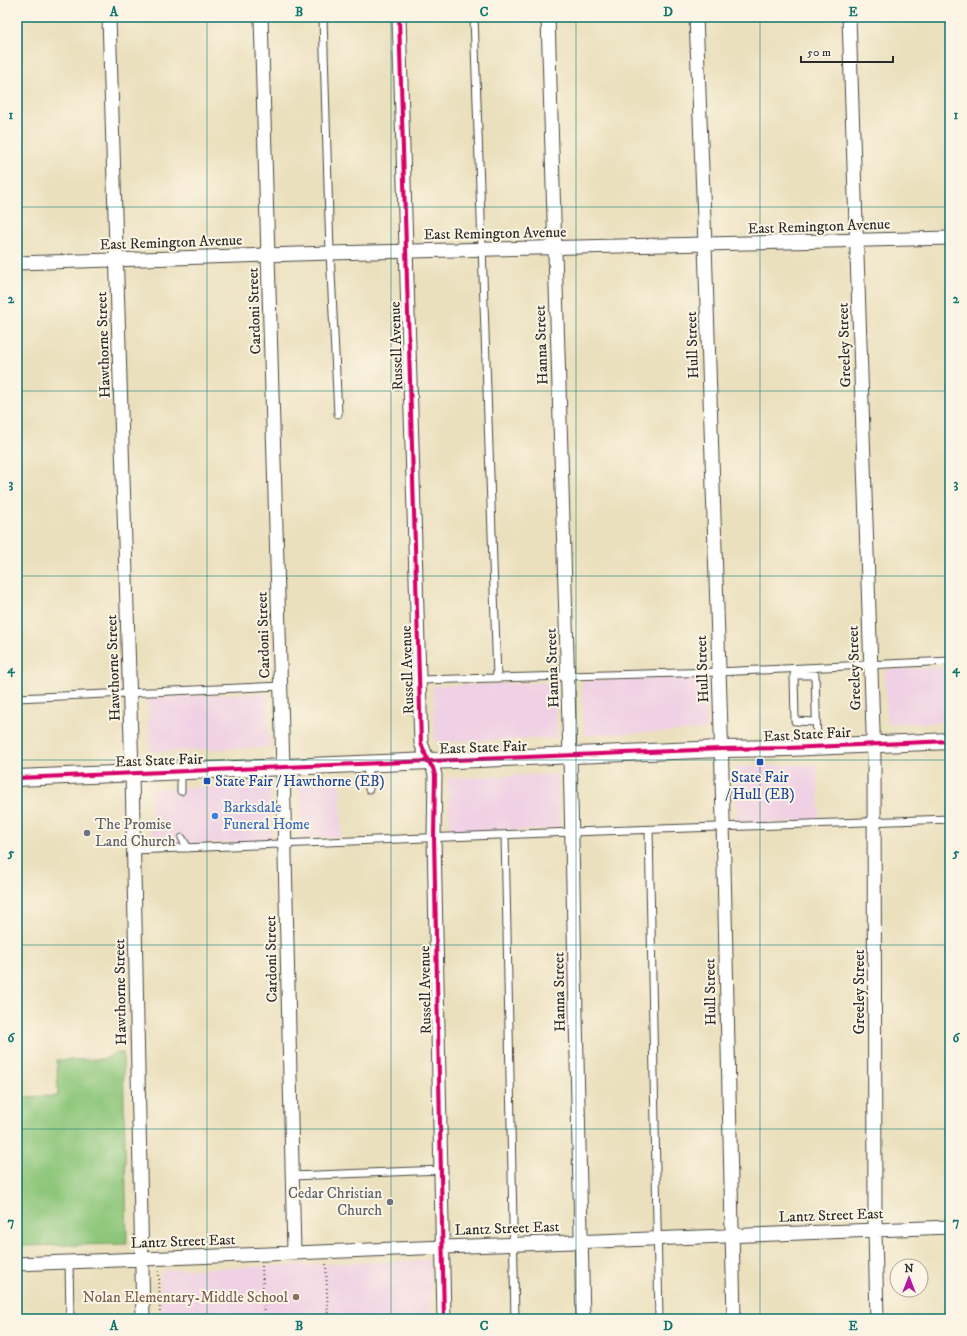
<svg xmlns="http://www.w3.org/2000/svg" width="967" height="1336" font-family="'IM FELL DW Pica',serif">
<rect width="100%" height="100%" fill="#fcf5e5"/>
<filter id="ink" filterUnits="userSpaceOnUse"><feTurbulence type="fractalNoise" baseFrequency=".025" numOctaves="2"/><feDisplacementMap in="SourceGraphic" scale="8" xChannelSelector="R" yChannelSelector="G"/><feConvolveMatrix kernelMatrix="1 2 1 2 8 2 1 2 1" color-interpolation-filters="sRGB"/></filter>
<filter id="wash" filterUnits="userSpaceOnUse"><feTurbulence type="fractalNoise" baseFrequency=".012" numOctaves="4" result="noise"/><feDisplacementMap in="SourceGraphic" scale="16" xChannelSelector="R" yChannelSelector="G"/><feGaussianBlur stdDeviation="0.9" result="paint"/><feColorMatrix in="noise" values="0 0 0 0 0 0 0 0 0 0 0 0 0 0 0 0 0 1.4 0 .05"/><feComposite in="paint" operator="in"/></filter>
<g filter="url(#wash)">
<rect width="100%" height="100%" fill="#eae0bd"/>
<path fill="#f0d0e4" d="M950 667V722L887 724 885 670Z
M705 677 707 730 584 735 582 681Z
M555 682 557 738 435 742 433 686Z
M267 693 269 747 150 752 147 698Z
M817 764 820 821 737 824 735 767Z
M557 774 559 829 450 833 448 778Z
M340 781 342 837 301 838 299 783Z
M270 784 272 841 152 845 150 789Z
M430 1260 431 1319H161L160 1275 165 1270Z"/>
<path fill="#8dc67a" stroke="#5c7852" d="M115 1053H123L127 1244 17 1246V1097L58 1096 57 1060 105 1059Z"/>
</g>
<g filter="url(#ink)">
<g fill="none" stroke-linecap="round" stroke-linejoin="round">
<g stroke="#484641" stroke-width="9">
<path id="service" d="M323 17 330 253 338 414
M474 17 497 677
M419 680 718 672 950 661
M17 698 281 686
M816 722 795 721 794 675H815L817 746
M367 764 369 789
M181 771V791
M649 830 659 1319
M505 835 515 1319
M182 838 188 848
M133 850 572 832 950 819
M292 1176 441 1170
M69 1261 70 1319"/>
</g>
<g stroke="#484641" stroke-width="15">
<path id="minor" d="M109 17 132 773 143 1319
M261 17 283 767 294 1253
M399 17 421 743 428 761 433 768 435 775 434 838 444 1319
M548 17 570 756 583 1319
M696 17 705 245 721 730 734 1319
M849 17 874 760 875 1230 877 1319
M17 263 330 253 950 238
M17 1264 950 1227"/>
</g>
<g stroke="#484641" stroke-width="18">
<path id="tertiary" d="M17 778 721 749 788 748 950 741"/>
</g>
<path stroke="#484641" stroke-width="2" stroke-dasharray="1 3" stroke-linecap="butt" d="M326 1264 328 1319
M262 1266 264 1319
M159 1271 160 1319"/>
<use href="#service" stroke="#fff" stroke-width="7"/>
<use href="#minor" stroke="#fff" stroke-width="13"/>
<use href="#tertiary" stroke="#fff" stroke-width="16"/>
<g stroke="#fcf5e5" stroke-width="6">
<path id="cycleway" d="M399 17 421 743 428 761 433 768 435 775 434 838 444 1319
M17 778 721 749 788 748 950 741"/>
</g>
<use href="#cycleway" stroke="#d6006c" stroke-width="4"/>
</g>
</g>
<path fill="none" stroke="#0f766e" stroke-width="1" stroke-opacity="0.55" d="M207 17V1319M391 17V1319M576 17V1319M760 17V1319M17 207H950M17 391H950M17 576H950M17 760H950M17 945H950M17 1129H950"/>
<g fill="#1a4fb4" stroke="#fcf5e5" stroke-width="1.5">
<rect x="756" y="758" width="8" height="8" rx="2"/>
<rect x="203" y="777" width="8" height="8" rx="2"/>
</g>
<circle fill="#3f7fe0" stroke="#fcf5e5" stroke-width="1.5" cx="215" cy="816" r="4"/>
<g fill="#6b7280" stroke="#fcf5e5" stroke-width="1.5">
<circle cx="87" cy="833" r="4"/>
<circle cx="390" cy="1202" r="4"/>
</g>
<circle fill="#8d6e63" stroke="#fcf5e5" stroke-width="1.5" cx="296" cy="1297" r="4"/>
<g text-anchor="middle" stroke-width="4" stroke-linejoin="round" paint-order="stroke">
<g font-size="15" fill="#2b2b2b" stroke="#fcf5e5">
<text transform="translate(819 226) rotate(-2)" y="5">East Remington Avenue</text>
<text transform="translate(495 233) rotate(-1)" y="5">East Remington Avenue</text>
<text transform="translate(171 242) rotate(-2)" y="5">East Remington Avenue</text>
<text transform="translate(254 311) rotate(-92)" y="5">Cardoni Street</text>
<text transform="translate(103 345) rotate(-92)" y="5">Hawthorne Street</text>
<text transform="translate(541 345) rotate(-92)" y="5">Hanna Street</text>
<text transform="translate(692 345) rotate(-92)" y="5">Hull Street</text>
<text transform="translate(844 345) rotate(-92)" y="5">Greeley Street</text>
<text transform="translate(396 346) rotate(-92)" y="5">Russell Avenue</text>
<text transform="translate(263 635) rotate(-92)" y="5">Cardoni Street</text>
<text transform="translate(113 668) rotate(-92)" y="5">Hawthorne Street</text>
<text transform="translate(552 668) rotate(-92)" y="5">Hanna Street</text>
<text transform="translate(854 668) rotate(-92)" y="5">Greeley Street</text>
<text transform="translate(702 669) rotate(-92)" y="5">Hull Street</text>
<text transform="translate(407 670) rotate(-92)" y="5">Russell Avenue</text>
<text transform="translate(807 734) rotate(-3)" y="5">East State Fair</text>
<text transform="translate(483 747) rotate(-2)" y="5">East State Fair</text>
<text transform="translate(159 760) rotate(-2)" y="5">East State Fair</text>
<text transform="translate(271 959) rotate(-91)" y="5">Cardoni Street</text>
<text transform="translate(425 990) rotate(-91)" y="5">Russell Avenue</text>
<text transform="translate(120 992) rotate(-91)" y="5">Hawthorne Street</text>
<text transform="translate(559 992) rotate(-91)" y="5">Hanna Street</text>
<text transform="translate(710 992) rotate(-91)" y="5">Hull Street</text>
<text transform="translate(859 992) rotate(-90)" y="5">Greeley Street</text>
<text transform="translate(831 1215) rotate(-2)" y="5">Lantz Street East</text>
<text transform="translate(507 1228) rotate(-2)" y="5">Lantz Street East</text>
<text transform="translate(183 1241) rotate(-2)" y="5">Lantz Street East</text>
</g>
<g font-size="15" fill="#164399" stroke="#fcf5e5">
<text x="760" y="782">State Fair<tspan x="760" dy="17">/ Hull (EB)</tspan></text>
<text x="215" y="786" text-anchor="start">State Fair / Hawthorne (EB)</text>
</g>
<g font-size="15" fill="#366cbe" stroke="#fcf5e5" text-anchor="start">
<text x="223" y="812">Barksdale<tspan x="223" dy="17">Funeral Home</tspan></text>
</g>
<g font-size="15" fill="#5b616d" stroke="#fcf5e5" text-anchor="start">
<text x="95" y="829">The Promise<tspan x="95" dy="17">Land Church</tspan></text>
<text x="382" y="1198" text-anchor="end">Cedar Christian<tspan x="382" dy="17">Church</tspan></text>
</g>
<g font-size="15" fill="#785e54" stroke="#fcf5e5" text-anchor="end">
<text x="288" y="1302">Nolan Elementary-Middle School</text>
</g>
</g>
<rect width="967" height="1336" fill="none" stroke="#fcf5e5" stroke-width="44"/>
<g transform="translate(909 1278)"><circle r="19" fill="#fcf5e5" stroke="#a8a49b"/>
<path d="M0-3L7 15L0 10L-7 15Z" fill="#b5179e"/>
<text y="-6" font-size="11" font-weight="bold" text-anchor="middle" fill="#2b2b2b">N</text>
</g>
<path d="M801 56v6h92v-6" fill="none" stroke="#2b2b2b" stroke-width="2"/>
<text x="807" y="56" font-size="12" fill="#2b2b2b" stroke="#fcf5e5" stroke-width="3" paint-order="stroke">50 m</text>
<rect x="22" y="22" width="923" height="1292" fill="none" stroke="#0f766e" stroke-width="1.5"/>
<g font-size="13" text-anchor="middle" font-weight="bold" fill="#0f766e">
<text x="114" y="16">A</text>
<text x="299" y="16">B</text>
<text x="484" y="16">C</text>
<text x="668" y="16">D</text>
<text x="853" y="16">E</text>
<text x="11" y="119">1</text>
<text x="956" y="119">1</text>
<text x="11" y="303">2</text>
<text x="956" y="303">2</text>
<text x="11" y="488">3</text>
<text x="956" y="488">3</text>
<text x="11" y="673">4</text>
<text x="956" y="673">4</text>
<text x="11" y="857">5</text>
<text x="956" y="857">5</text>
<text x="11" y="1042">6</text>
<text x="956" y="1042">6</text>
<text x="11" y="1226">7</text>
<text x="956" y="1226">7</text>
<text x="114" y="1330">A</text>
<text x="299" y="1330">B</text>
<text x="484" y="1330">C</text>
<text x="668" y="1330">D</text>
<text x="853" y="1330">E</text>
</g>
</svg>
